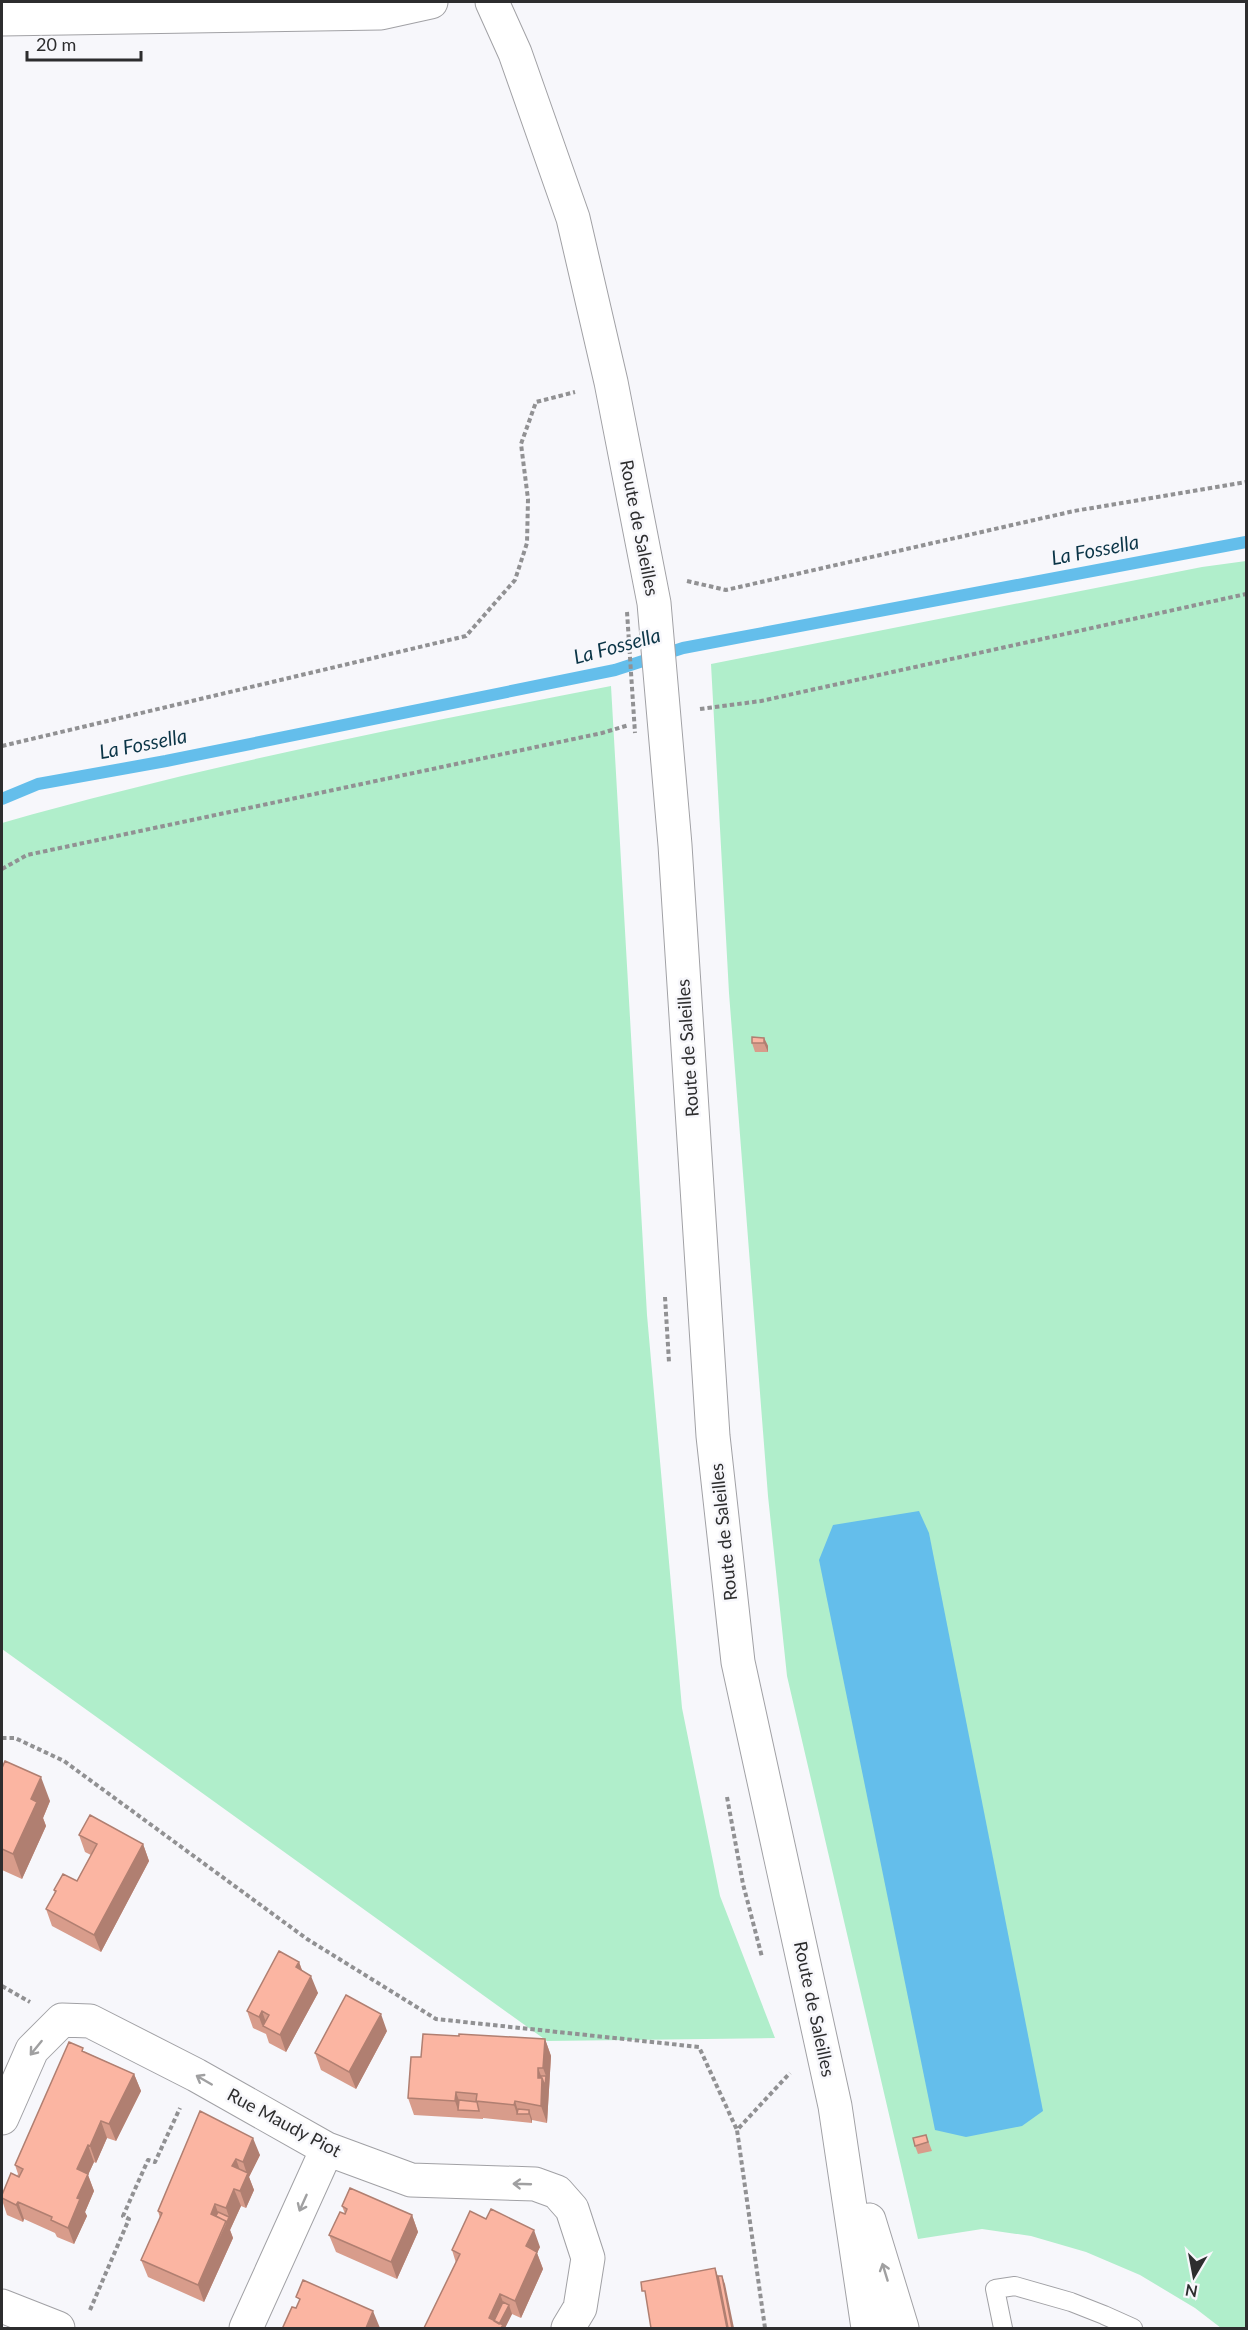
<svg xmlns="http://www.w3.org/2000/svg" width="1248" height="2330" font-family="Lato,sans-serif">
<rect width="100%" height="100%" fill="#f7f7fb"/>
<path fill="#b0eecb" d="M1246 561V2328H1221L1195 2308 1140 2275 1086 2252 1031 2236 982 2229 918 2239 787 1676 768 1496 729 993 711 664 1202 567Z
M611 686 647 1315 682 1708 720 1896 775 2038 547 2041 2 1649V823C202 766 406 726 611 686Z"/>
<path fill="#64beeb" d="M919 1511 929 1533 1043 2111 1022 2126 966 2137 935 2130 819 1560 833 1525Z"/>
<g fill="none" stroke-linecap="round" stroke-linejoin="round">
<path stroke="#64beeb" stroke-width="12" d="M2 799 38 784 166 761 615 670 683 648 1246 542"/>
<g stroke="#a1a1a5" stroke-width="20">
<path id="lane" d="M1003 2328 995 2289 1015 2286 1071 2302 1104 2315 1133 2328"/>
</g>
<g stroke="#a1a1a5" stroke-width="35">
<path id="street" d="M2 19 381 13 431 2
M2 2118 32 2050 62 2020 90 2021 196 2075 327 2149 411 2180 535 2184 557 2192 572 2209 588 2258 580 2308 568 2328
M2 2306 58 2328
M246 2328 327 2149"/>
</g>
<g stroke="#a1a1a5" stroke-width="35">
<path id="secondary" d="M492 2 515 53 573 218 611 382 654 603 675 845 713 1436 738 1662 835 2106 868 2328
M869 2220 902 2328"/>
</g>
<path stroke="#919193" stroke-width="4" stroke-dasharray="4.5 3" stroke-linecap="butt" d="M687 581 726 590 1074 511 1246 482
M700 709 761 701 1246 594
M2 746 466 636 515 580 527 543 528 499 521 444 536 402 575 392
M2 869 27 855 602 733 629 725
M665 1297 669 1362
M2 1738H15L64 1761 307 1939 436 2019 699 2047 737 2130
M727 1797 743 1884 762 1957
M2 1986 30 2002
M90 2310 129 2219 123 2216 148 2160 155 2162 180 2108
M765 2328 737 2130 790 2073"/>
<use href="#lane" stroke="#fff" stroke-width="18"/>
<use href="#street" stroke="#fff" stroke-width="33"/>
<use href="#secondary" stroke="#fff" stroke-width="33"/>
<path stroke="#919193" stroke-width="4" stroke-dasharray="4.5 3" stroke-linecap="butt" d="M627 612 635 733"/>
</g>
<path fill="#d89c8b" d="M764 1038 768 1046V1052H755L752 1043Z
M2 1768 50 1801 43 1818 46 1826 22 1879 2 1870Z
M79 1835 143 1844 149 1861 101 1952 52 1926 46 1909 55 1893 54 1890 77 1881 91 1855 85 1852Z
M299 1962 302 1970 318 1993 286 2052 269 2043 266 2034 253 2028 247 2011Z
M387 2031 356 2089 321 2070 315 2053Z
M459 2036 545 2039 551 2056 547 2123 532 2120V2123L483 2118V2119L414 2115 408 2098 421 2057Z
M85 2052 134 2074 141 2091 116 2141 107 2138 96 2163 94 2162 88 2175 94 2191 85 2212 87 2216 74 2244 57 2237 55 2233 24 2219 23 2222 7 2215 2 2200V2195L17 2176 18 2174 15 2165Z
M200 2111 260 2155 249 2177 254 2190 246 2208 241 2206 230 2230 233 2238 204 2302 148 2277 141 2260 160 2218 158 2211Z
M926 2135 932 2151 918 2154 915 2146Z
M342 2206 412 2215 418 2232 397 2279 336 2252 329 2235 345 2214Z
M540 2247 537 2253 543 2269 521 2318 512 2314 505 2328H424L456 2263 452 2250Z"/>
<path fill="#b07f71" d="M764 1038 768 1046V1052L764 1043Z
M41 1777 50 1801 43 1818 46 1826 22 1879 13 1854 31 1799Z
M143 1844 149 1861 101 1952 94 1935Z
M299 1962 305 1979 296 1967Z
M311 1976 318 1993 286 2052 280 2035Z
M262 2011 268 2028 262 2025 259 2017Z
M381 2014 387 2031 356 2089 349 2072Z
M545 2039 551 2056 547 2123 541 2106 538 2078V2068L545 2086 546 2076 543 2068Z
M134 2074 141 2091 116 2141 109 2124Z
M456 2092 462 2109 458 2110 455 2101Z
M515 2101 519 2114H517L514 2105Z
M529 2110 532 2119V2123L529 2114Z
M101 2121 107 2138 96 2163 90 2146Z
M253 2138 260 2155 249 2177 254 2190 246 2208 240 2191 247 2174 243 2162Z
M88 2145 94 2162 88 2175 94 2191 85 2212 87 2216 74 2244 68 2228 77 2169Z
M236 2159 242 2176 232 2166Z
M234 2189 241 2206 230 2230 233 2238 204 2302 198 2285 229 2217 226 2208Z
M18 2202 24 2219 23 2222 16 2205Z
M215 2204 221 2221 211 2214Z
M412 2215 418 2232 397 2279 391 2262Z
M534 2230 540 2247 537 2253 543 2269 521 2318 515 2301 526 2246Z
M715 2268 721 2285 730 2328H727Z
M722 2276 725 2284 734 2328H732Z
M500 2294 506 2310 509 2305 512 2314 505 2328H496L489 2318Z
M373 2311 380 2328H366Z"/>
<path fill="#fbb5a2" stroke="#b07f71" stroke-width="1.5" d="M752 1037 764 1038V1043H752Z
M5 1761 41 1777 31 1799 37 1802 13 1854 2 1849V1768Z
M90 1815 143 1844 94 1935 46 1909 56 1891 54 1890 63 1874 77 1881 97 1844 79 1835Z
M279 1951 299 1962 296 1967 311 1976 280 2035 263 2026 269 2015 262 2011 259 2017 247 2011Z
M346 1995 381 2014 349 2072 315 2053Z
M423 2034 459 2036V2034L545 2039 543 2068H538V2078H542L541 2106 515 2101 514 2105 476 2101 477 2094 456 2092 455 2101 408 2098 411 2057H421Z
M69 2042 83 2048 82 2051 134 2074 109 2124 101 2121 90 2146 88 2145 77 2169 88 2174 77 2198 80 2199 68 2228 51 2220 52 2217 18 2202 16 2205 2 2198V2195L11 2173 19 2177 23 2169 15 2165Z
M541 2076H546L545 2086 542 2078H541Z
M459 2100 477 2102 479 2111 458 2110Z
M518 2109 529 2110V2114H517Z
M200 2111 253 2138 243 2162 236 2159 232 2166 248 2173 240 2191 234 2189 226 2208 215 2204 211 2214 226 2221 198 2285 141 2260 162 2213 158 2211Z
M926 2135 928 2142 915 2146 913 2138Z
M350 2188 412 2215 391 2262 329 2235 340 2212 345 2214 347 2209 342 2206Z
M491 2209 534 2230 526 2246 537 2252 515 2301 500 2294 489 2318 503 2325 501 2328H424L460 2254 452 2250 470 2211 486 2219Z
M218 2212 229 2217 227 2222 216 2216Z
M715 2268 727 2328H651L645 2291H642L641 2282Z
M718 2276H722L732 2328H728Z
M303 2280 373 2311 366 2328H285L283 2327 292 2307 296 2308 300 2299 296 2297Z
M503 2302 509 2305 499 2324 494 2321Z"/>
<defs><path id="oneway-shaft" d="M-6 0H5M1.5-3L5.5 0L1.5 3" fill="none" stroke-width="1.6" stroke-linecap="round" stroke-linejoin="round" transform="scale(1.5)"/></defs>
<g stroke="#a0a0a1">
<use href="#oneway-shaft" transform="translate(36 2048) rotate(129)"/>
<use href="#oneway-shaft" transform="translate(204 2080) rotate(-150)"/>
<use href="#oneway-shaft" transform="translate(522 2184) rotate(-178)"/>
<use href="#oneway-shaft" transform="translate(303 2203) rotate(114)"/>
<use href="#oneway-shaft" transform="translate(885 2272) rotate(-107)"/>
</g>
<g text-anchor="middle" stroke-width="5" stroke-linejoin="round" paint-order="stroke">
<g font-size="18" fill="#2d2d2e" stroke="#f7f7fb">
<text transform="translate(639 528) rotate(79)" y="6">Route de Saleilles</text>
<text transform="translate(688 1048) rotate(-94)" y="6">Route de Saleilles</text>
<text transform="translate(724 1532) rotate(-96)" y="6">Route de Saleilles</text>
<text transform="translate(814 2009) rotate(78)" y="6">Route de Saleilles</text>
<text transform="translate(284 2123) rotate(28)" y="6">Rue Maudy Piot</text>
</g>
<g font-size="20" font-style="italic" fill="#0b3547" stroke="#f7f7fb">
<text transform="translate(1095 550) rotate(-11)" y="7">La Fossella</text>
<text transform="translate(617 646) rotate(-15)" y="7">La Fossella</text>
<text transform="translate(143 744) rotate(-11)" y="7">La Fossella</text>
</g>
</g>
<rect width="1248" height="2330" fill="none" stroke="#2d2d2e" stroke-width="6"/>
<g transform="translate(1194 2276) rotate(190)" stroke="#f7f7fb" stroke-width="4.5" paint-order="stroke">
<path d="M0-4.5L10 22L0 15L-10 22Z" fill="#2d2d2e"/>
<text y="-9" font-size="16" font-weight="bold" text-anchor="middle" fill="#2d2d2e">N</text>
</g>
<path d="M27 51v9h114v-9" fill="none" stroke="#2d2d2e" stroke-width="3"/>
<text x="36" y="51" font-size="18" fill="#2d2d2e" stroke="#f7f7fb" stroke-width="4.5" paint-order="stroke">20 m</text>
</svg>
